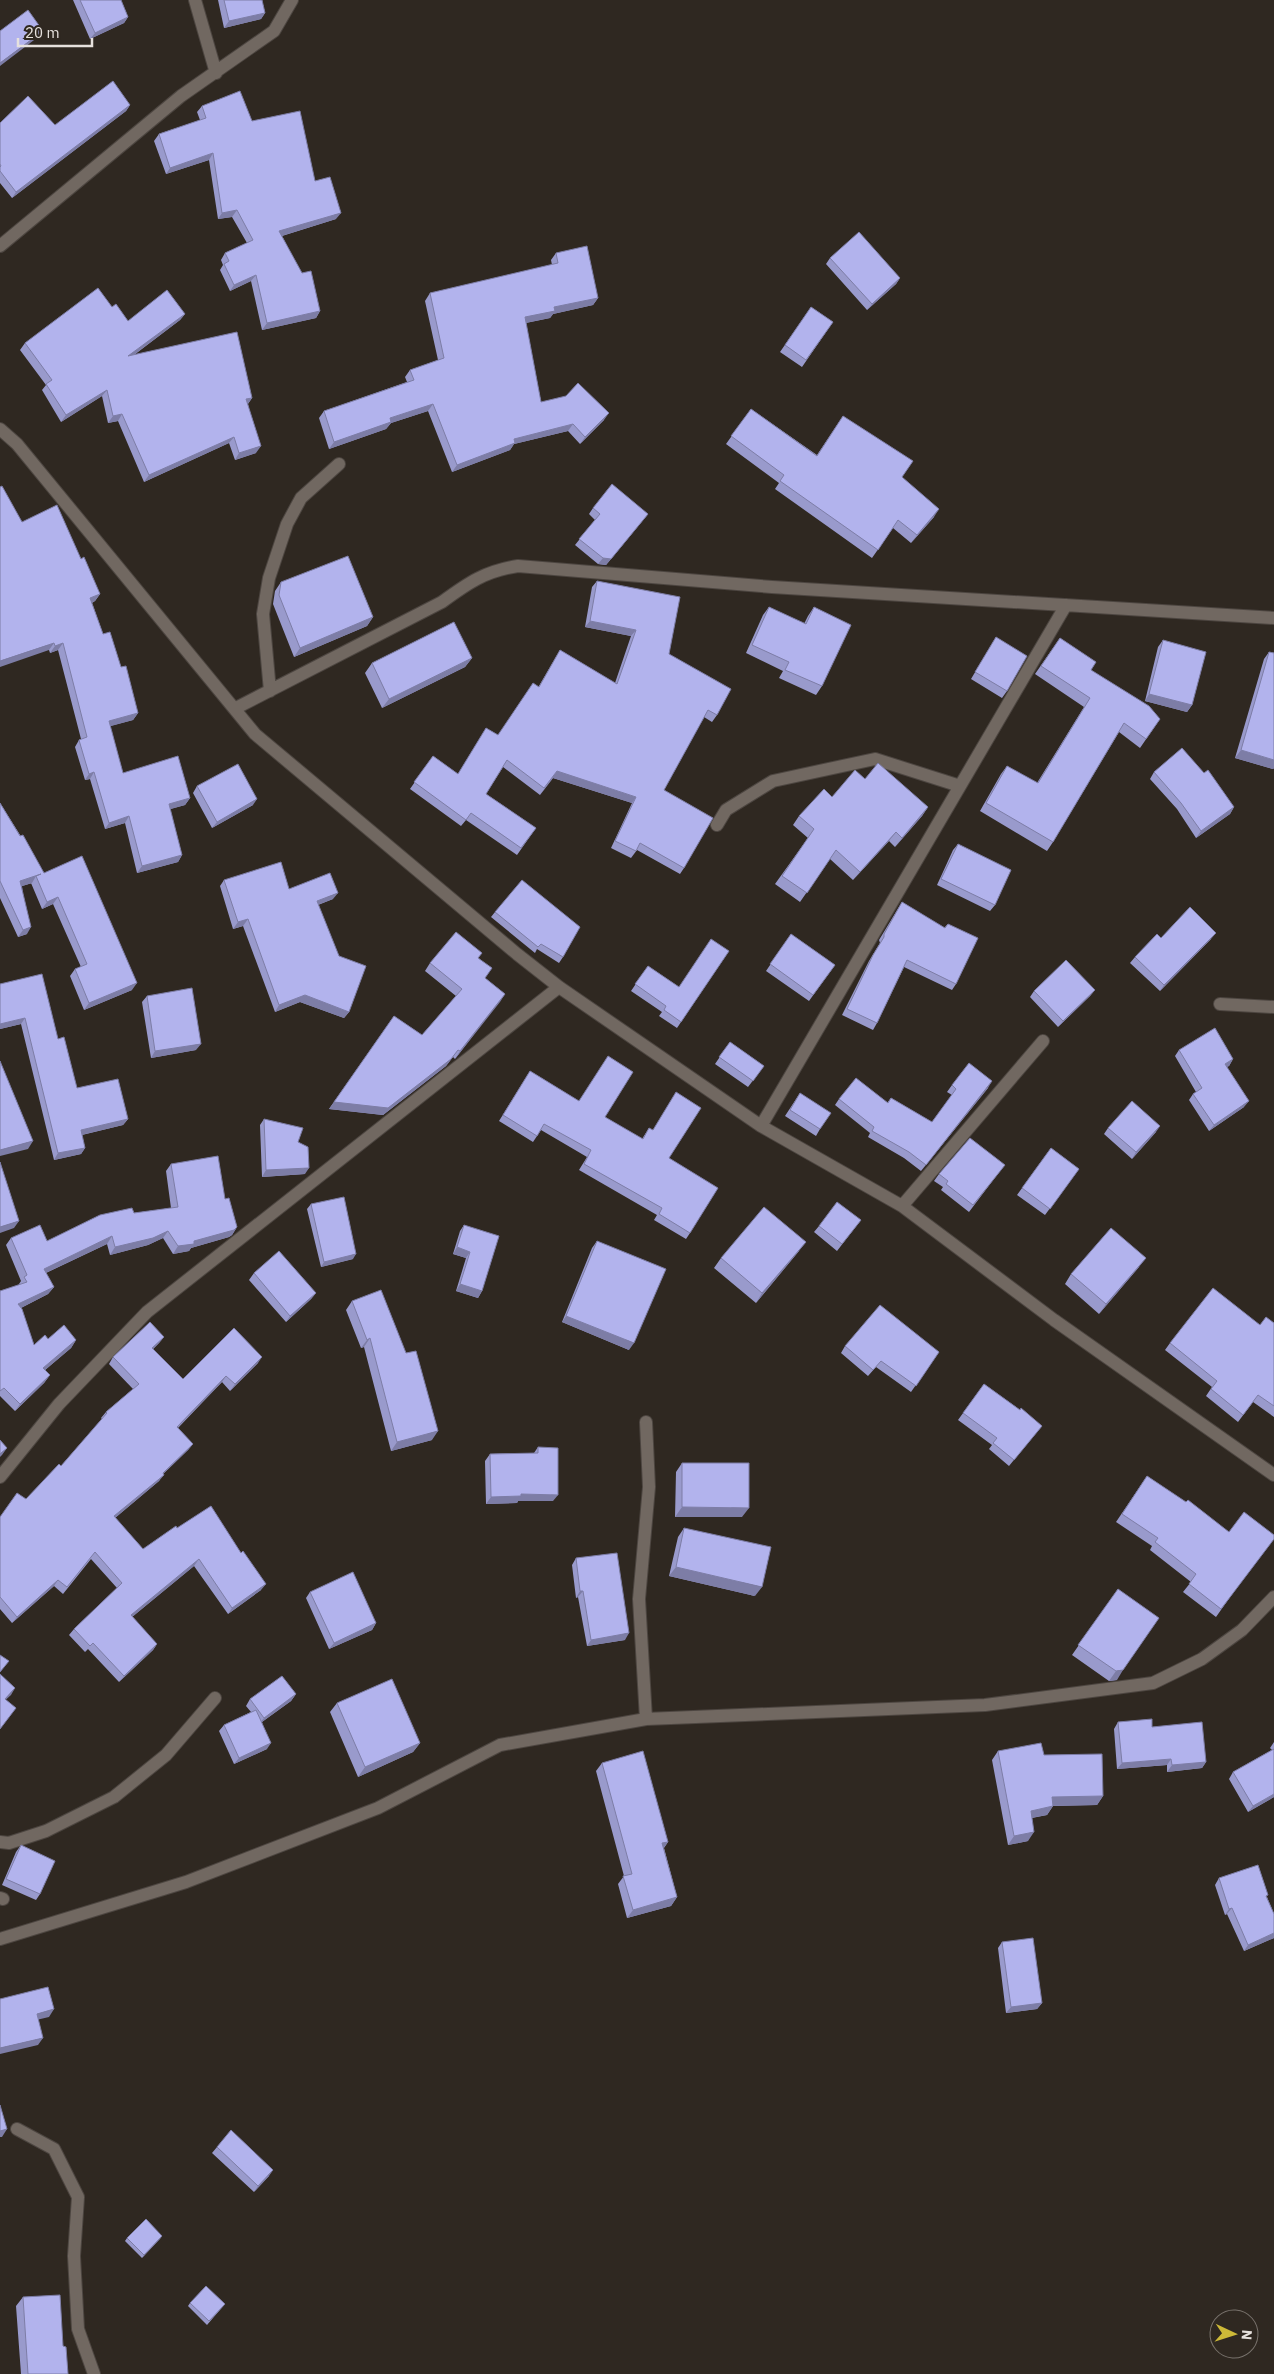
<svg xmlns="http://www.w3.org/2000/svg" width="1274" height="2374" font-family="'IBM Plex Sans',sans-serif">
<rect width="100%" height="100%" fill="#2f2821"/>
<g fill="none" stroke-linecap="round" stroke-linejoin="round">
<g stroke="#4d4641" stroke-width="14">
<path id="street" d="M195 0 216 73
M0 246 181 96 274 31 292 0
M0 429 17 444 255 734 517 954 559 987 761 1126 902 1206 1054 1320 1274 1475
M270 691 263 614 269 578 287 524 301 498 339 464
M236 708 442 602C468 583 485 571 518 566L772 587 1274 618
M717 825 726 810 773 781 875 759 960 786
M1220 1004 1274 1007
M761 1126 1066 605
M902 1206 1043 1041
M0 1477 59 1404 147 1312 559 987
M646 1719 639 1599 649 1487 646 1422
M0 1842 9 1843 46 1831 114 1797 166 1755 215 1698
M0 1898 3 1899
M0 1939 186 1882 378 1808 500 1745 646 1719 985 1705 1153 1683 1202 1659 1242 1630 1274 1597
M17 2129 54 2149 78 2197 74 2256 78 2329 94 2374"/>
</g>
<use href="#street" stroke="#716861" stroke-width="12"/>
</g>
<path fill="#999acc" d="M73 0H121L128 17 124 23 90 39Z
M218 0H262L265 13 261 19 224 28Z
M130 105 126 111 12 198 0 183V123L55 125Z
M202 106 252 121 315 181 336 219 282 236 320 311 316 318 262 330 251 281 230 291 220 270 223 265 221 260 225 253 247 243 232 217 218 219 209 160 166 174 154 141 159 134 200 120 197 112Z
M556 253 598 298 593 305 553 314 550 318 526 323 541 402 604 420 580 444 568 431 514 444 510 450 452 472 428 411 391 423 386 429 329 449 319 418 324 411 407 382 405 377 410 370 438 360 425 301 430 293 552 265 551 260Z
M830 258 900 278 896 284 867 310 826 264Z
M112 307 128 321 185 314 180 320 134 355 252 398 248 404 256 453 235 460 229 443 144 482 118 421 108 423 102 396 61 422 42 390 46 385 20 350 25 343Z
M811 307 833 322 802 367 780 352Z
M751 409 817 455 843 416 902 477 934 517 911 543 893 528 872 558 775 489 779 483 726 444Z
M593 508 648 514 606 565 598 564 575 545 595 520 589 514Z
M22 522 81 559 100 594 95 601 92 603 103 634 121 667 138 713 133 720 110 726 123 773 190 798 185 805 170 809 182 855 178 862 137 873 125 823 105 829 90 779 85 780 75 747 79 740 81 739 58 650 50 653 49 650Z
M597 581 669 654 717 715 712 722 704 717 664 790 684 868 680 874 637 850 631 858 611 848 632 803 553 778 540 795 503 767 486 794 536 828 517 855 466 820 461 826 410 789 433 756 458 774 486 728 498 735 539 686 560 650 615 683 631 636 585 627 592 587Z
M281 582 373 617 367 626 294 657 273 604 275 591Z
M769 607 804 624 808 616 814 607 822 686 816 695 779 678 783 671 746 653 763 615Z
M996 637 1007 691 1002 698 971 679Z
M1060 638 1091 670 1160 719 1140 748 1119 732 1053 842 1047 851 980 811 1001 774 1007 766 1037 783 1084 707 1035 674Z
M1163 640 1192 705 1187 712 1145 701 1158 647Z
M1269 652 1274 653V768L1273 769 1235 758 1264 659Z
M472 658 465 667 382 708 365 673 372 663Z
M1154 772 1234 807 1230 814 1196 838 1177 809 1150 779Z
M865 779 928 807 922 816 895 847 889 841 853 880 830 859 800 902 775 884 808 838 793 825 799 816Z
M197 786 253 805 212 828 193 793Z
M0 803 44 873 132 990 84 1010 70 976 75 969 81 967 53 904 42 909 31 883H32L22 886 27 934 18 937 0 898Z
M958 844 995 905 990 911 937 885 953 850Z
M224 880 289 889 333 899 318 905 349 1012 344 1018 300 1002 275 1012 243 926 233 929 220 886Z
M902 902 944 928 948 924 956 984 952 990 904 967 877 1023 873 1030 842 1015 869 961 880 943 879 940Z
M495 912 563 957 559 963 537 949 535 953 491 917Z
M791 934 835 965 809 1001 766 971Z
M1161 938 1211 939 1160 991 1130 963 1135 957Z
M729 951 677 1028 659 1016 662 1012 631 991 648 966 679 987Z
M479 958 485 978 505 994 455 1059 453 1057 446 1066 383 1115 329 1109 394 1016 422 1035 456 996 425 971 430 963Z
M0 984 58 1039 77 1088 128 1119 123 1125 82 1135 85 1148 81 1154 54 1160 21 1024 0 1029Z
M1095 990 1090 996 1058 1027 1030 997 1034 991Z
M147 996 196 1050 151 1058 142 1002Z
M730 1042 764 1066 748 1087 715 1064Z
M1179 1050 1233 1059 1229 1066 1226 1067 1244 1107 1209 1131 1189 1100 1193 1094 1196 1092 1175 1056Z
M530 1071 605 1117 642 1139 649 1128 669 1158 690 1233 686 1239 654 1220 657 1215 579 1170 587 1157 541 1130 533 1142 499 1121Z
M952 1085 988 1088 921 1171 904 1158 868 1137 870 1133 835 1105 839 1099 887 1103 891 1098 932 1122 952 1095 947 1092Z
M800 1093 820 1129 816 1136 785 1116Z
M264 1119 298 1142 305 1174 262 1177 260 1125Z
M1108 1128 1156 1132 1132 1159 1104 1134Z
M1051 1148 1079 1169 1045 1215 1017 1195Z
M171 1164 225 1199 237 1227 232 1235 229 1237 191 1248 189 1251 173 1254 163 1238 148 1245 110 1255 107 1244 46 1273 54 1287 48 1294 21 1308 34 1345 48 1339 76 1340 71 1348 45 1370 50 1375 44 1383 15 1411 0 1396V1291L19 1285V1284L21 1281 6 1245 11 1238 47 1241 134 1213 171 1208 166 1171Z
M1000 1171 969 1212 941 1190 943 1187 934 1181 939 1174Z
M311 1204 353 1259 321 1267 307 1209Z
M861 1220 837 1251 814 1232 819 1226Z
M464 1225 482 1291 478 1298 456 1291 466 1258 453 1254 460 1231Z
M597 1241 629 1350 562 1322 592 1248Z
M799 1251 756 1303 714 1268 721 1258Z
M1139 1267 1099 1314 1065 1284 1071 1274Z
M254 1273 316 1293 311 1299 286 1322 249 1280Z
M352 1301 432 1440 391 1451 364 1347 361 1348 346 1310Z
M1274 1323V1417L1253 1402 1238 1422 1206 1396 1212 1387 1165 1350 1170 1343Z
M164 1337 159 1343 153 1349 183 1379 258 1363 230 1391 222 1382 178 1428 193 1444 188 1450 163 1474 159 1481 115 1518 143 1549 177 1528 261 1590 228 1614 194 1566 132 1617 157 1644 153 1650 119 1682 88 1649 85 1652 69 1635 74 1629 117 1588 91 1559 63 1594 54 1586 12 1623 0 1609V1517L26 1499 61 1466 102 1419 101 1418 106 1412 133 1389 109 1364 113 1357Z
M845 1346 939 1352 911 1392 876 1367 868 1376 841 1353Z
M984 1384 1042 1426 1009 1466 989 1449 992 1445 958 1420Z
M538 1447 553 1501H518L517 1503 486 1504 485 1461 490 1454 534 1453Z
M682 1463 742 1517H675L676 1472Z
M1147 1476 1229 1532 1274 1535 1216 1617 1183 1592 1191 1582 1150 1550 1152 1546 1116 1522Z
M684 1528 755 1596 669 1576 678 1537Z
M576 1558 625 1640 587 1646 578 1597 576 1598 572 1565Z
M1118 1589 1117 1680 1109 1681 1072 1655Z
M310 1592 376 1623 372 1630 329 1649 306 1598Z
M296 1694 291 1701 262 1722 267 1749 234 1764 219 1731 224 1725 251 1712 246 1706 250 1699Z
M337 1703 420 1743 413 1752 358 1777 330 1712Z
M1118 1722 1152 1727 1206 1762 1202 1768 1167 1772V1765L1117 1769 1114 1729Z
M1274 1742V1797L1248 1812 1229 1779 1233 1772 1272 1750 1270 1748Z
M998 1751 1103 1796 1097 1805 1053 1806 1047 1815 1032 1818 1028 1841 1008 1845 992 1760Z
M602 1763 668 1842 664 1848 677 1897 671 1906 627 1918 618 1884 624 1876 596 1771Z
M21 1845 40 1894 36 1900 2 1885 16 1852Z
M1219 1878 1267 1897 1274 1914V1938L1244 1951 1227 1914 1225 1915 1215 1885Z
M1002 1942 1042 2003 1037 2009 1006 2013 998 1948Z
M217 2147 269 2176 254 2192 212 2153Z
M162 2236 142 2258 125 2241 127 2238Z
M23 2297 63 2346 68 2374H21L16 2306Z
M190 2303 225 2304 207 2325 188 2306Z"/>
<path fill="#7d7da6" d="M265 13 261 19 224 28 229 21Z
M128 17 124 23 90 39 95 33Z
M43 31 38 37 0 66V63Z
M130 105 126 111 12 198 16 192Z
M213 153 209 160 166 174 170 168Z
M237 210 232 217 218 219 222 213Z
M341 213 336 219 275 238 279 231Z
M256 275 251 281 230 291 234 285Z
M900 278 896 284 867 310 872 304Z
M598 298 593 305 553 314 550 318 520 324 525 317 554 307Z
M320 311 316 318 262 330 267 323Z
M185 314 180 320 123 363 128 356Z
M107 390 102 396 61 422 66 415Z
M252 398 247 405 246 399Z
M433 404 428 411 391 423 386 429 329 449 334 442 390 418Z
M609 413 604 420 580 444 585 437Z
M122 414 118 421 108 423 113 416Z
M573 424 568 431 514 444 510 450 452 472 457 465 514 439Z
M234 437 229 443 144 482 149 475Z
M261 446 256 453 235 460 239 453Z
M939 509 934 517 911 543 917 535Z
M648 514 606 565 598 564 603 558Z
M100 594 95 601 85 605 90 598Z
M373 617 367 626 294 657 300 648Z
M590 621 636 630 631 636 585 627Z
M54 643 49 650 0 667V661Z
M63 643 58 650 50 653 55 646Z
M472 658 465 667 382 708 389 699Z
M1149 694 1192 705 1187 712 1145 701Z
M138 713 133 720 104 728 109 721Z
M1241 750 1274 760V768L1273 769 1235 758Z
M557 771 636 797 632 803 553 778 540 795Z
M94 772 90 779 85 780 89 774Z
M190 798 185 805 164 811 169 804Z
M257 799 253 805 212 828 217 822Z
M928 807 922 816 895 847 902 838Z
M1234 807 1230 814 1196 838 1201 831Z
M129 816 125 823 105 829 109 823Z
M896 832 889 841 853 880 860 872Z
M182 855 178 862 137 873 142 866Z
M41 874 36 876 32 883 16 888 20 881Z
M338 893 333 899 312 907 317 901Z
M58 897 53 904 42 909 47 902Z
M248 919 243 926 233 929 238 922Z
M31 927 27 934 18 937 23 930Z
M1216 933 1211 939 1160 991 1164 985Z
M137 983 132 990 84 1010 89 1003Z
M1095 990 1090 996 1058 1027 1063 1021Z
M505 994 500 1002 455 1059 460 1051Z
M305 995 349 1012 344 1018 300 1002 275 1012 279 1005Z
M25 1018 21 1024 0 1029V1024Z
M201 1044 196 1050 151 1058 155 1051Z
M458 1050 446 1066 383 1115 329 1109 334 1102Z
M1233 1059 1229 1066 1220 1071 1225 1064Z
M992 1081 988 1088 921 1171 926 1165Z
M1249 1101 1244 1107 1209 1131 1214 1125Z
M128 1119 123 1125 77 1136 81 1130Z
M1160 1126 1156 1132 1132 1159 1136 1152Z
M33 1141 28 1149 0 1156V1150Z
M85 1148 81 1154 54 1160 58 1153Z
M309 1168 305 1174 262 1177 266 1170Z
M19 1221 14 1228 0 1233V1227Z
M237 1227 232 1235 229 1237 191 1248 189 1251 173 1254 178 1246Z
M168 1231 163 1238 148 1245 110 1255 115 1247Z
M112 1236 107 1244 39 1276 44 1269Z
M806 1242 799 1251 756 1303 762 1293Z
M457 1247 470 1252 466 1258 453 1254Z
M356 1254 353 1259 321 1267 324 1262Z
M1146 1258 1139 1267 1099 1314 1106 1304Z
M460 1284 482 1291 478 1298 456 1291Z
M54 1287 48 1294 13 1312 18 1304Z
M316 1293 311 1299 286 1322 290 1316Z
M566 1316 634 1343 629 1350 562 1322Z
M164 1337 159 1343 148 1354 152 1348Z
M370 1338 364 1347 361 1348 367 1340Z
M76 1340 71 1348 38 1376 43 1368Z
M262 1357 258 1363 230 1391 235 1384Z
M50 1375 44 1383 15 1411 20 1404Z
M226 1376 222 1382 172 1433 177 1427Z
M438 1431 432 1440 391 1451 397 1442Z
M193 1444 188 1450 158 1479 163 1473Z
M7 1448 2 1455 0 1457V1454Z
M164 1475 159 1481 109 1523 114 1516Z
M521 1494 558 1495 553 1501H518L517 1503 486 1504 491 1497Z
M682 1507 749 1508 742 1517H675Z
M199 1559 194 1566 126 1622 131 1615Z
M676 1567 762 1587 755 1596 669 1576Z
M58 1580 54 1586 12 1623 17 1617Z
M266 1584 261 1590 228 1614 232 1608Z
M580 1591H583L578 1597 576 1598Z
M376 1623 372 1630 329 1649 334 1643Z
M629 1633 625 1640 587 1646 591 1640Z
M157 1644 153 1650 119 1682 124 1676Z
M1123 1670 1117 1680 1109 1681 1116 1671Z
M15 1688 11 1695 0 1705 5 1699Z
M296 1694 291 1701 259 1724 264 1718Z
M271 1743 267 1749 234 1764 239 1758Z
M420 1743 413 1752 358 1777 365 1767Z
M1171 1759 1167 1765 1117 1769 1122 1763Z
M1206 1762 1202 1768 1167 1772 1172 1765Z
M1274 1794V1797L1248 1812 1253 1806Z
M1103 1796 1097 1805 1046 1806 1052 1797Z
M1053 1806 1047 1815 1025 1819 1031 1811Z
M1034 1832 1028 1841 1008 1845 1014 1836Z
M668 1842 662 1850V1843Z
M677 1897 671 1906 627 1918 633 1910Z
M1232 1908 1227 1914 1225 1915 1229 1909Z
M1274 1933V1938L1244 1951 1248 1945Z
M1042 2003 1037 2009 1006 2013 1011 2007Z
M54 2009 49 2017 32 2021 37 2014Z
M43 2038 38 2045 0 2054V2048Z
M7 2129 2 2137H0V2131Z
M273 2170 269 2176 254 2192 258 2186Z
M162 2236 160 2239 142 2258 144 2255Z"/>
<path fill="#b2b3ed" stroke="#7d7da6" d="M80 0H121L128 17 95 33Z
M224 0H262L265 13 229 21Z
M28 10 43 31 0 63V31Z
M113 81 130 105 16 192 0 171V167L1 166 0 164V123L28 96 55 125Z
M240 91 252 121 300 111 315 181 330 177 341 213 279 231 302 273 311 271 320 311 267 323 256 275 234 285 224 264 229 261 225 253 253 240 237 210 222 213 213 153 170 168 159 134 206 118 202 106Z
M859 232 900 278 872 304 830 258Z
M587 246 598 298 554 307 555 311 525 317 541 402 566 396 578 383 609 413 585 437 573 424 514 439 515 443 457 465 433 404 390 418 391 422 334 442 324 411 414 380 410 370 444 358 430 293 558 263 556 253Z
M98 288 112 307 116 304 128 321 167 290 185 314 128 356 237 332 252 398 246 399 261 446 239 453 234 437 149 475 122 414 113 416 107 390 66 415 46 384 52 380 25 343Z
M811 307 833 322 806 360 785 345Z
M751 409 817 456 843 416 913 461 902 477 939 509 917 535 898 520 878 550 780 481 784 475 731 436Z
M612 484 648 514 611 559 603 558 579 539 600 514 593 508Z
M2 486 22 522 57 505 81 559 84 557 100 594 90 598 103 634 110 632 121 667 126 666 138 713 109 721 123 773 178 756 190 798 169 804 182 855 142 866 129 816 109 823 94 772 89 774 79 740 87 737 63 643 55 646 54 643 0 661V487Z
M348 556 373 617 300 648 279 595 281 582Z
M597 581 680 597 669 654 731 689 717 715 708 710 664 790 713 818 684 868 640 843 636 851 615 841 636 797 557 771 544 788 507 760 486 794 536 828 521 848 471 813 466 820 414 782 433 756 458 774 486 728 498 735 533 683 539 687 560 650 617 684 636 630 590 621Z
M769 607 806 624 814 607 851 625 822 686 785 670 789 662 752 645Z
M454 622 472 658 389 699 372 663Z
M996 637 1027 656 1007 691 975 672Z
M1060 638 1096 662 1091 670 1149 706 1160 719 1146 739 1124 723 1053 842 986 803 1007 766 1038 783 1090 698 1041 666Z
M1163 640 1206 652 1192 705 1149 694Z
M1269 652 1274 653V760L1241 750Z
M1182 748 1204 773 1208 770 1234 807 1201 831 1181 803 1154 772Z
M878 763 928 807 902 838 896 832 860 872 836 850 807 893 782 876 814 829 799 816 824 789 832 797 855 770 865 779Z
M238 764 257 799 217 822 197 786Z
M0 803 20 836 23 835 44 873 82 856 137 983 89 1003 75 969 87 964 58 897 47 902 36 876 41 874 20 881 31 927 23 930 0 881Z
M958 844 1011 870 995 905 941 879Z
M281 862 289 889 330 873 338 893 317 901 339 956 366 966 349 1012 305 995 279 1005 248 919 238 922 224 880Z
M522 880 580 927 563 957 541 944 538 947 495 912Z
M902 902 945 928 948 924 978 938 956 984 907 960 877 1023 847 1009 873 955 884 937V934Z
M1190 907 1216 933 1164 985 1135 957 1157 934 1161 938Z
M456 932 482 953 478 958 492 968 485 978 505 994 460 1051 458 1050 451 1059 388 1108 334 1102 394 1016 422 1035 462 989 430 963Z
M791 934 835 965 813 995 770 964Z
M711 939 729 951 681 1022 664 1010 666 1006 635 984 648 966 679 987Z
M1066 960 1095 990 1063 1021 1034 991Z
M42 974 58 1039 64 1037 77 1088 118 1079 128 1119 81 1130 85 1148 58 1153 25 1018 0 1024V984Z
M192 988 201 1044 155 1051 147 996Z
M1215 1028 1233 1059 1225 1064 1249 1101 1214 1125 1193 1094 1202 1088 1179 1050Z
M730 1042 764 1066 753 1081 719 1057Z
M608 1056 633 1072 605 1117 643 1139 649 1128 653 1130 676 1092 701 1108 669 1158 718 1188 690 1233 659 1214 662 1208 584 1164 591 1150 544 1124 537 1136 503 1115 530 1071 579 1101Z
M0 1061 33 1141 0 1150Z
M969 1063 992 1081 926 1165 909 1152 872 1131 874 1127 839 1099 856 1078 888 1103 891 1098 932 1122 956 1089 952 1085Z
M800 1093 831 1113 820 1129 790 1110Z
M1132 1101 1160 1126 1136 1152 1108 1128Z
M264 1119 303 1128 298 1142 308 1147 309 1168 266 1170Z
M970 1138 1005 1165 973 1205 946 1184 948 1181 939 1174Z
M1051 1148 1079 1169 1050 1209 1022 1188Z
M218 1156 225 1199 229 1198 237 1227 234 1230 194 1241V1244L178 1246 168 1231 153 1238 115 1247 112 1236 44 1269 54 1287 18 1304 22 1309 34 1345 45 1335 48 1339 64 1325 76 1340 43 1368 50 1375 20 1404 4 1388 0 1391V1291L27 1282 24 1277 27 1275 11 1238 40 1225 47 1241 100 1215 132 1208 134 1213 178 1207 171 1164Z
M0 1162 19 1221 0 1227Z
M344 1197 356 1254 324 1262 311 1204Z
M837 1202 861 1220 842 1244 819 1226Z
M764 1207 806 1242 762 1293 721 1258Z
M464 1225 499 1236 482 1291 460 1284 470 1252 457 1247Z
M1111 1228 1146 1258 1106 1304 1071 1274Z
M597 1241 666 1269 634 1343 566 1316Z
M279 1251 316 1293 290 1316 254 1273Z
M1213 1288 1260 1325 1266 1317 1274 1323V1406L1258 1395 1243 1415 1211 1389 1217 1381 1170 1343Z
M381 1290 406 1353 416 1351 438 1431 397 1442 370 1338 367 1340 352 1301Z
M880 1305 939 1352 916 1386 881 1361 873 1370 845 1346Z
M150 1322 164 1337 152 1348 183 1379 234 1328 262 1357 235 1384 226 1376 177 1427 193 1444 163 1473 164 1475 114 1516 143 1549 176 1526 177 1528 211 1506 241 1553 243 1551 266 1584 232 1608 199 1559 131 1615 157 1644 124 1676 93 1643 90 1646 74 1629 122 1583 95 1552 67 1587 58 1580 17 1617 0 1597V1517L17 1493 26 1499 59 1464 61 1466 107 1413 106 1412 139 1384 113 1357Z
M984 1384 1020 1410 1021 1408 1042 1426 1014 1460 993 1443 997 1438 963 1413Z
M0 1440 7 1448 0 1454Z
M538 1447 558 1448V1495L521 1494V1496L491 1497 490 1454 538 1453Z
M682 1463H749V1508L682 1507Z
M1147 1476 1186 1502 1188 1500 1229 1532 1244 1512 1274 1535V1539L1221 1609 1189 1584 1196 1574 1155 1542 1158 1538 1122 1514Z
M684 1528 771 1547 762 1587 676 1567Z
M617 1553 629 1633 591 1640 583 1591H580L576 1558Z
M353 1572 376 1623 334 1643 310 1592Z
M1118 1589 1159 1618 1123 1670 1116 1671 1078 1645Z
M0 1655 9 1661 0 1672Z
M0 1674 15 1688 5 1699 16 1708 0 1729Z
M282 1676 296 1694 264 1718 250 1699Z
M392 1679 420 1743 365 1767 337 1703Z
M256 1710 271 1743 239 1758 224 1725Z
M1152 1719V1727L1202 1722 1206 1762 1172 1765 1171 1759 1122 1763 1118 1722Z
M1041 1743 1044 1755 1102 1754 1103 1796 1052 1797 1053 1806 1031 1811 1034 1832 1014 1836 998 1751Z
M1274 1749V1794L1253 1806 1233 1772Z
M643 1751 668 1842 662 1843 677 1897 633 1910 623 1876 632 1874 602 1763Z
M21 1845 55 1861 40 1894 6 1879Z
M1258 1865 1268 1895 1266 1896 1274 1914V1933L1248 1945 1232 1908 1229 1909 1219 1878Z
M1033 1938 1042 2003 1011 2007 1002 1942Z
M48 1987 54 2009 37 2014 43 2038 0 2048V1999Z
M0 2105 7 2129 0 2131Z
M231 2130 273 2170 258 2186 217 2147Z
M146 2219 162 2236 144 2255 127 2238Z
M206 2286 225 2304 209 2321 190 2303Z
M60 2295 63 2346 66 2347 68 2374H28L23 2297Z"/>
<g transform="translate(1234 2334) rotate(94)"><circle r="24" fill="#2f2821" stroke="#78726c"/>
<path d="M0-4L9 19L0 12L-9 19Z" fill="#cdb938"/>
<text y="-8" font-size="14" font-weight="bold" text-anchor="middle" fill="#e6e1dd">N</text>
</g>
<path d="M18 38v8h74v-8" fill="none" stroke="#e6e1dd" stroke-width="2.5"/>
<text x="25" y="38" font-size="15" fill="#e6e1dd" stroke="#2f2821" stroke-width="4" paint-order="stroke">20 m</text>
</svg>
